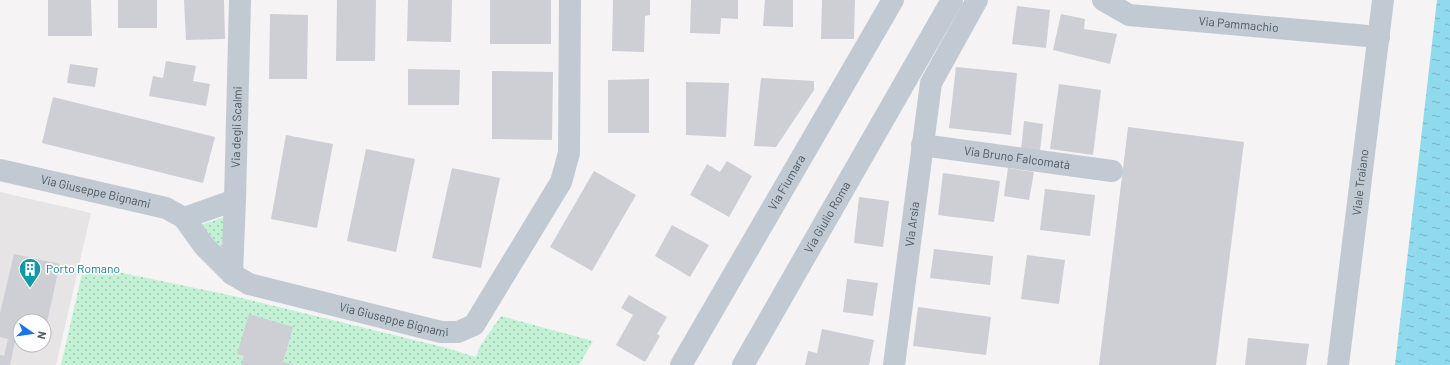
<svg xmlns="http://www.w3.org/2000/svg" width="1450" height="365" font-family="Barlow,sans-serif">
<defs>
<pattern id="green-dots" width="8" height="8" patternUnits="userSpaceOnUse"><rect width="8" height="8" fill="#c3f1d5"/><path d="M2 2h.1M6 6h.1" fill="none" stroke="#a0c6b0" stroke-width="1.8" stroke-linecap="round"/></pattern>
<pattern id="water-ripples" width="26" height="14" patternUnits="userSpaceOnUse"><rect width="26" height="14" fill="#90daee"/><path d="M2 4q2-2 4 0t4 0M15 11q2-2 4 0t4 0" fill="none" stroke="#78b4c4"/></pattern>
</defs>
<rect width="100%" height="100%" fill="#f5f3f3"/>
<path fill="#e6e4e5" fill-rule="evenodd" d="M0 192 91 213 56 365H0ZM20 321H44V345H20Z"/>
<path fill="url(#green-dots)" d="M224 217 222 250 200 225Z
M84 265 229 295 443 347 476 357 480 346 501 316 593 341 579 365H61Z"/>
<path fill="url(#water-ripples)" d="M1437 0H1450V365H1395Z"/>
<path fill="#cdcfd5" d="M48 0H91L92 36H48Z
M118 0H157V28H118Z
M184 0H224L225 39 186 40Z
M337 0H376L375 61H336Z
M408 0H452L451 42 407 41Z
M490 0H551V44H490Z
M613 0H650V15L645 16 644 52 612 51Z
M691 0H738V19L721 18 720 34 690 33Z
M765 0H793V27L763 26Z
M822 0H855L854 39H821Z
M1017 6 1050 10 1046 48 1012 44Z
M270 14 308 15 307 79H269Z
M1061 14 1085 19 1084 29 1117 34 1110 64 1053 50Z
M166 61 196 66 193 81 210 84 206 106 149 96 153 76 163 78Z
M70 64 98 68 95 87 67 83Z
M956 67 1017 73 1011 135 949 128Z
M408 69 460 70 459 105H408Z
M492 71 553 72 552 140 492 139Z
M761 78 814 81V90L776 147 754 146Z
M649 79V133H608V80Z
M686 82 729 83 726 137 686 135Z
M1059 84 1101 90 1093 155 1050 149Z
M53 97 215 137 203 183 42 143Z
M1024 121 1043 124 1040 151 1021 150Z
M1128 127 1244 142 1216 365H1099Z
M286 135 333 144 317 228 271 219Z
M366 149 415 159 396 252 347 241Z
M727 161 752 176 729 217 690 195 707 164 720 172Z
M452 168 500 178 481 268 432 258Z
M1008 168 1034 172 1029 200 1004 196Z
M594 171 636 195 592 271 550 247Z
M943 173 1000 181 994 222 938 215Z
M1045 189 1095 195 1090 236 1040 230Z
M859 197 889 201 883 247 854 243Z
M672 225 709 245 690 277 655 256Z
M934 249 993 256 990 285 930 278Z
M14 254 60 264 45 331 44 321H20V343L15 342 10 365H0V355L4 356 8 339 0 337V313Z
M1027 255 1065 260 1059 304 1021 299Z
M847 279 878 283 873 316 843 312Z
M629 295 667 317 657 334 660 336 645 362 616 345 633 315 621 308Z
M918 307 991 317 986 355 913 346Z
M249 314 293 327 283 362 294 365H241L244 356 237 354Z
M822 329 874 340 869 365H805L808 351 817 353Z
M1248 338 1309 344 1306 365H1245Z"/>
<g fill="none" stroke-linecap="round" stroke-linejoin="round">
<g stroke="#c1cad2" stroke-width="22">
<path id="s1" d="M1103 0 1129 15 1379 37"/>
<path id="s2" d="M922 145 1112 171"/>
<path id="s3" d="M0 170 166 208 184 218 204 246 232 274 249 284 441 332H458L474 325 561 182 569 153 570 0"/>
<path id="s4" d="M184 218 235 200 240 0"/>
<path d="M232 274 235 200"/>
<path id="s5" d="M681 365 893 0"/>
<path id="s6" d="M743 365 952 0"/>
<path id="s7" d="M894 365 931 83 977 0"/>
<path id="s8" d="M1338 365 1383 0"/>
</g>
</g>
<defs>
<g id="building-pin" transform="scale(1.15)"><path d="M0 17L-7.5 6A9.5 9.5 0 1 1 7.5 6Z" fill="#0f9aa8" stroke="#fff"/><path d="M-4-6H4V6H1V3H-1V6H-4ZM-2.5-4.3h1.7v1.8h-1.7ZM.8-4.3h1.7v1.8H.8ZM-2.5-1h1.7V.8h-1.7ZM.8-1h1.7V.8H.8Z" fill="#fff"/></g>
</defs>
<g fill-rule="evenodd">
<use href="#building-pin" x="30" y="269"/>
</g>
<g text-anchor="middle" stroke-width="3.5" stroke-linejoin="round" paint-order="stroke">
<g font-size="12" fill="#4a5661" stroke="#fff">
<text dy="4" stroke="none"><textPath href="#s1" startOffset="140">Via Pammachio</textPath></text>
<text dy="4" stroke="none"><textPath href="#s4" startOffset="127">Via degli Scalmi</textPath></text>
<text dy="4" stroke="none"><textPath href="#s2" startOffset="96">Via Bruno Falcomatà</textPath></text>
<text dy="4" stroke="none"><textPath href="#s5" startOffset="211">Via Fiumara</textPath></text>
<text dy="4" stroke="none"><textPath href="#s8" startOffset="184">Viale Traiano</textPath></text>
<text dy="4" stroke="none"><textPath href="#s3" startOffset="98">Via Giuseppe Bignami</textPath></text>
<text dy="4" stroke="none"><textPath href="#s6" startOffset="170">Via Giulio Roma</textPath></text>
<text dy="4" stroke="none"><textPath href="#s7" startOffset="142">Via Arsia</textPath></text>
<text dy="4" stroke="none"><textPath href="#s3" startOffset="434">Via Giuseppe Bignami</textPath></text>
</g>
<g font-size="12" fill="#0d838f" stroke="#fff" text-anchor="start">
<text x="46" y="273">Porto Romano</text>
</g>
</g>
<g transform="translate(32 333) rotate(103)"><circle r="19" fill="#ffffff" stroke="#b7bbc0"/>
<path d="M0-3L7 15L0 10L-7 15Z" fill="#1a73e8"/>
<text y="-6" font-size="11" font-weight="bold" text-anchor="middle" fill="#4a5661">N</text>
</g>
</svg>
